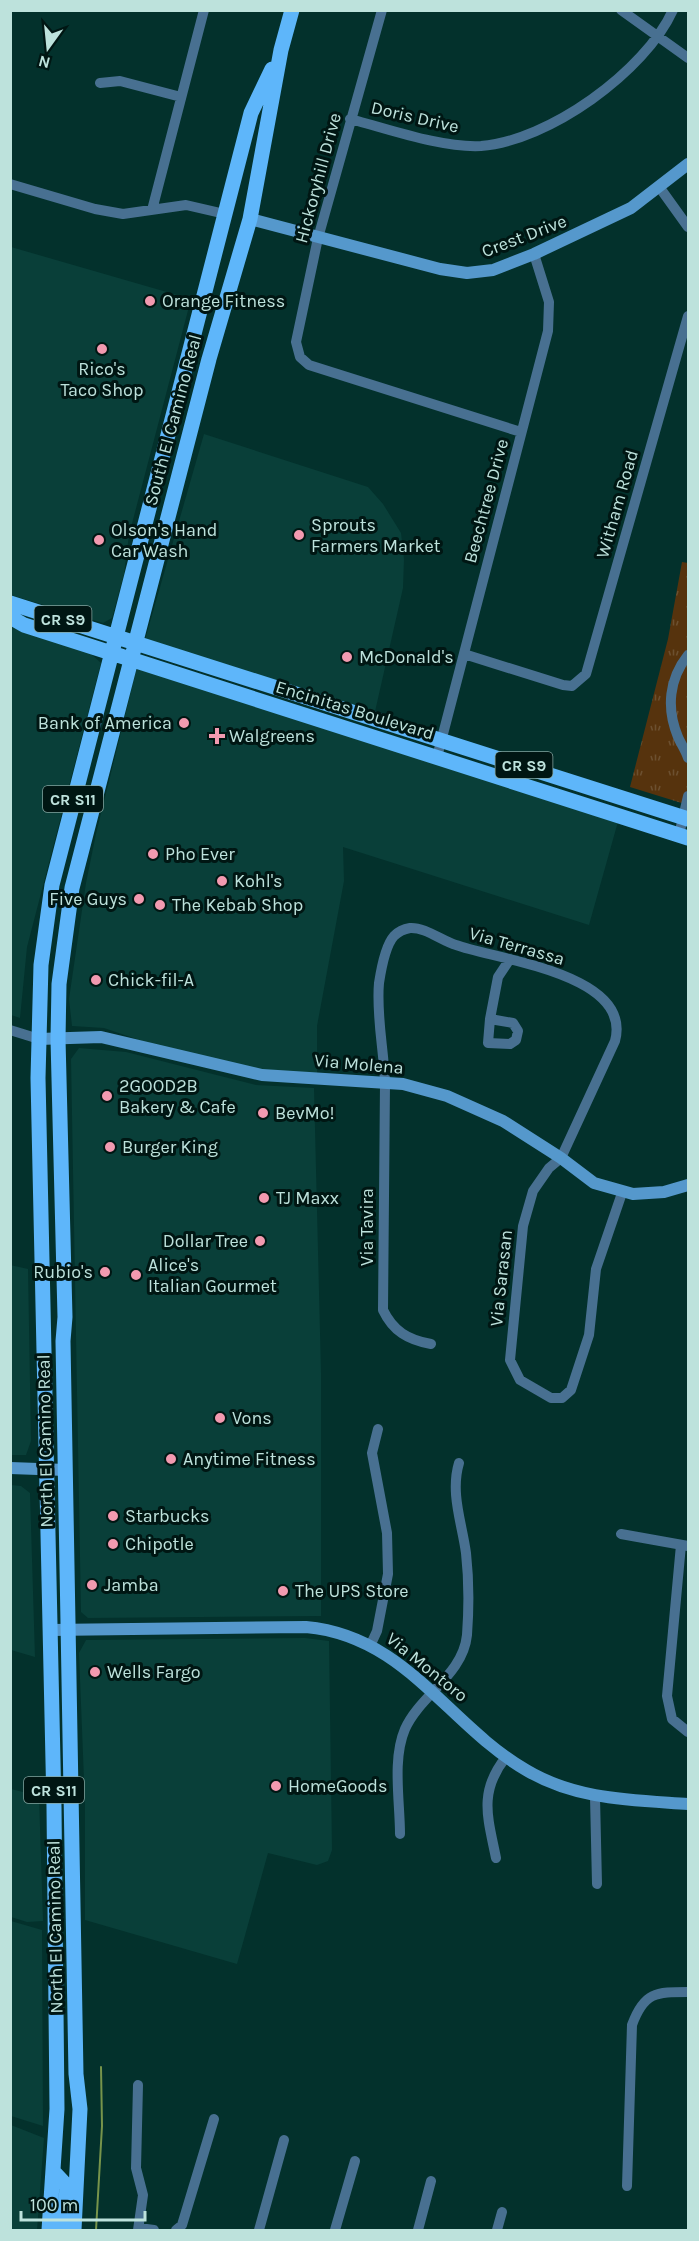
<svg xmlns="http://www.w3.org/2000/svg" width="699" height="2241" font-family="Karla,sans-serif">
<defs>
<pattern id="park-tufts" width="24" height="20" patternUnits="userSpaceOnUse" patternTransform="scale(1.5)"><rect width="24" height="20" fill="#56330d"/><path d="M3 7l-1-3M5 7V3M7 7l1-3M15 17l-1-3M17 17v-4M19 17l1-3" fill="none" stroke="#6c5030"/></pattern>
</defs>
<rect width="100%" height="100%" fill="#03312c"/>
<path fill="#093f39" d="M11 247 191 299 129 535 124 574 112 618 103 623 11 595Z
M204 434 368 487 383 504 401 533 404 559 403 588 374 716 144 643Z
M11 627 89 652 101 663 27 947 20 1018 11 1015Z
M137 667 619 818 589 925 343 847 344 881 317 1026V1075L252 1070 154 1045 104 1028 72 1026 69 999 86 883 96 834Z
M79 1048 126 1052 256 1085 314 1088 321 1373V1616L88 1618 81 1612 71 1059Z
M10 1265 28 1269 31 1441 26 1455H11Z
M11 1485 21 1486 30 1493 35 1657 11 1650Z
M305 1638 329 1641 332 1850 328 1861 317 1865 268 1853 237 1964 85 1920V1805L79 1653 86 1640Z
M11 1789 39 1796 43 1921 27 1922 11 1917Z
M11 1921 42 1930 43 2126 11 2116Z
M11 2125 44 2138 37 2230H11Z"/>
<path fill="url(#park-tufts)" d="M682 562 688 563V805L630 787 668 639Z"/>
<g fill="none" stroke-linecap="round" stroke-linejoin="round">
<path stroke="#77944b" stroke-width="2" d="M96 2230 102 2126 101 2067"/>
<path stroke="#487091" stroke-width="10" d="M382 10 318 238 296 342 300 357 309 365 521 432
M621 10 688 58
M100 83 120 81 181 97
M350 119C389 129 441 148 481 146 548 141 645 72 673 10
M10 184 95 209 123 214 186 205 225 214
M660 188 688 227
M152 210 204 10
M464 654 563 685 572 686 586 674 688 316
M688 655C669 679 666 708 678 737 681 744 686 751 688 758
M437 757 548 331 549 302 534 254
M679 835 688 796
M490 1019 513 1023 518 1031 516 1040 510 1044 488 1043Z
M490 1019 498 977 510 959
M10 1030 39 1039
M431 1344C408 1340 393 1331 383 1310 383 1234 385 1159 385 1083 384 1050 376 1016 379 983 381 970 385 946 394 936 398 932 404 929 410 928 425 927 442 941 456 945 498 960 633 974 615 1041L561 1158 549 1168 533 1191 523 1226 510 1360 520 1380 551 1398H562L571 1390 589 1335 596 1269 622 1193
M621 1534 688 1546
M681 1545 667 1696 672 1719 688 1732
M371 1644 377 1631 388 1574 387 1533 372 1453 378 1429
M595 1797 597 1884
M400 1834C400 1802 392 1759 405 1729 420 1695 463 1675 467 1635 469 1608 469 1580 466 1553 462 1523 450 1493 459 1463
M496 1858C488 1818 478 1792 506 1757
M138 2085 136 2168 143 2195 138 2230
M627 2186 632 2025C644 1992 656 1992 688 1992
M139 2228 154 2230
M176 2230 182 2225 214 2119
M259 2230 284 2140
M335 2230 355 2161
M418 2230 431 2181
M497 2230 502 2212"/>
<path stroke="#5598cc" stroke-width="12" d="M250 219 440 269 467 273 493 270 534 254 631 208 688 164
M39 1039 101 1037 262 1075 403 1084 447 1096 503 1121 561 1158 594 1183 633 1194 664 1192 688 1185
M10 1468 66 1470
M50 1630 306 1627C406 1636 447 1724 526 1770 576 1800 632 1800 688 1804"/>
<path stroke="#5eb6fa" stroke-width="15" d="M10 603 688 819
M10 617 24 625 688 838
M53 2171 67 2186 64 2230
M49 2230 57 2109 54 1807 38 1078 41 965 52 885 251 113 272 69
M74 2230 80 2109 76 2074 63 1341 65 1317 58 1039 59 984 72 888 209 359 250 219 281 50 292 10"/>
</g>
<g fill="#f29ab0" stroke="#001613" stroke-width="2">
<circle cx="150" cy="301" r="6"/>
<circle cx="102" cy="349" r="6"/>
<circle cx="299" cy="535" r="6"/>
<circle cx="99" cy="540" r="6"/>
<circle cx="347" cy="657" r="6"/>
<circle cx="184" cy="723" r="6"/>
<path d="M214 727h6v6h6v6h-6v6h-6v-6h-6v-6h6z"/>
<circle cx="153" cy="854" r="6"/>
<circle cx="222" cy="881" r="6"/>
<circle cx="139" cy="899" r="6"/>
<circle cx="160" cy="905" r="6"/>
<circle cx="96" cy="980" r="6"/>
<circle cx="107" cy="1096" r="6"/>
<circle cx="263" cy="1113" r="6"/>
<circle cx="110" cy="1147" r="6"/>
<circle cx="264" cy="1198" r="6"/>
<circle cx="260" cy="1241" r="6"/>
<circle cx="105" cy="1272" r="6"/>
<circle cx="136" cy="1275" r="6"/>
<circle cx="220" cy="1418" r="6"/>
<circle cx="171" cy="1459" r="6"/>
<circle cx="113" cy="1516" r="6"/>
<circle cx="113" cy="1544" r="6"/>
<circle cx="92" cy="1585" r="6"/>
<circle cx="283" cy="1591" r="6"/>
<circle cx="95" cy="1672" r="6"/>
<circle cx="276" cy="1786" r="6"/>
</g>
<g text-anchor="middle" stroke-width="6" stroke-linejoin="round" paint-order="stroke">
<g fill="#001613" stroke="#84a5a0" stroke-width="1.5">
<rect x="34.5" y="606" width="57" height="26" rx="4.5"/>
<rect x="495.5" y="752" width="57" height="26" rx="4.5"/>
<rect x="43" y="786" width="60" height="26" rx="4.5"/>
<rect x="24" y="1777" width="60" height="26" rx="4.5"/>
</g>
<g font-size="16" font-weight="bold" fill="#bde2dc">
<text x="63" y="625">CR S9</text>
<text x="524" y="771">CR S9</text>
<text x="73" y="805">CR S11</text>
<text x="54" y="1796">CR S11</text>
</g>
<g font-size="18" fill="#bde2dc" stroke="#001613">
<text transform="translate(415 117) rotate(13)" y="6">Doris Drive</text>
<text transform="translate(318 178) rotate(-75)" y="6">Hickoryhill Drive</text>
<text transform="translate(524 236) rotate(-21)" y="6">Crest Drive</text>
<text transform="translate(173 420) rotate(-75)" y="6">South El Camino Real</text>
<text transform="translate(486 501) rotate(-75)" y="6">Beechtree Drive</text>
<text transform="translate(617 504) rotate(-74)" y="6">Witham Road</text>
<text transform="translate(355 710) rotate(17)" y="6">Encinitas Boulevard</text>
<text transform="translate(517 946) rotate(16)" y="6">Via Terrassa</text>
<text transform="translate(359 1064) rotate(5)" y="6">Via Molena</text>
<text transform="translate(367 1227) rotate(-90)" y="6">Via Tavira</text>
<text transform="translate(501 1278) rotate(-84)" y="6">Via Sarasan</text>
<text transform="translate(45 1441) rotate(-91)" y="6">North El Camino Real</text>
<text transform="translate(427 1667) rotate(39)" y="6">Via Montoro</text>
<text transform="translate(55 1927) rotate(-91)" y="6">North El Camino Real</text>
</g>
<g font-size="18" fill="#bde2dc" stroke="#001613" text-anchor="start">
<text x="162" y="307">Orange Fitness</text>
<text x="102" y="375" text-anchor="middle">Rico's<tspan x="102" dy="21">Taco Shop</tspan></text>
<text x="311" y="531">Sprouts<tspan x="311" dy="21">Farmers Market</tspan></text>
<text x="111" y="536">Olson's Hand<tspan x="111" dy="21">Car Wash</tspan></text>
<text x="359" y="663">McDonald's</text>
<text x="172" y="729" text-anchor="end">Bank of America</text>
<text x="229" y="742">Walgreens</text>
<text x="165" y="860">Pho Ever</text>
<text x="234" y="887">Kohl's</text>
<text x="127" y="905" text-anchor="end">Five Guys</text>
<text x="172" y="911">The Kebab Shop</text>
<text x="108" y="986">Chick-fil-A</text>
<text x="119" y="1092">2GOOD2B<tspan x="119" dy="21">Bakery &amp; Cafe</tspan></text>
<text x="275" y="1119">BevMo!</text>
<text x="122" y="1153">Burger King</text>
<text x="276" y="1204">TJ Maxx</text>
<text x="248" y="1247" text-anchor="end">Dollar Tree</text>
<text x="148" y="1271">Alice's<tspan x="148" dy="21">Italian Gourmet</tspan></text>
<text x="93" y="1278" text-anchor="end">Rubio's</text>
<text x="232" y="1424">Vons</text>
<text x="183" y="1465">Anytime Fitness</text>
<text x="125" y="1522">Starbucks</text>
<text x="125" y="1550">Chipotle</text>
<text x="104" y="1591">Jamba</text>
<text x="295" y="1597">The UPS Store</text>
<text x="107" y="1678">Wells Fargo</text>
<text x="288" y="1792">HomeGoods</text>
</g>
</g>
<rect width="699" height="2241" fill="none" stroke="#bde2dc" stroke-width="24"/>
<g transform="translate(48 48) rotate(195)" stroke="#001613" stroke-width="4.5" paint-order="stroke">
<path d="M0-4.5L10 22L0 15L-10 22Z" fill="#bde2dc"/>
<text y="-9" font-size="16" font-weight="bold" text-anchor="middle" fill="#bde2dc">N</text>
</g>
<path d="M21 2211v9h124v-9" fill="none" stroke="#bde2dc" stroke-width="3"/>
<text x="30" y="2211" font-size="18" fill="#bde2dc" stroke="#001613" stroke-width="4.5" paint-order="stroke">100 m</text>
</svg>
